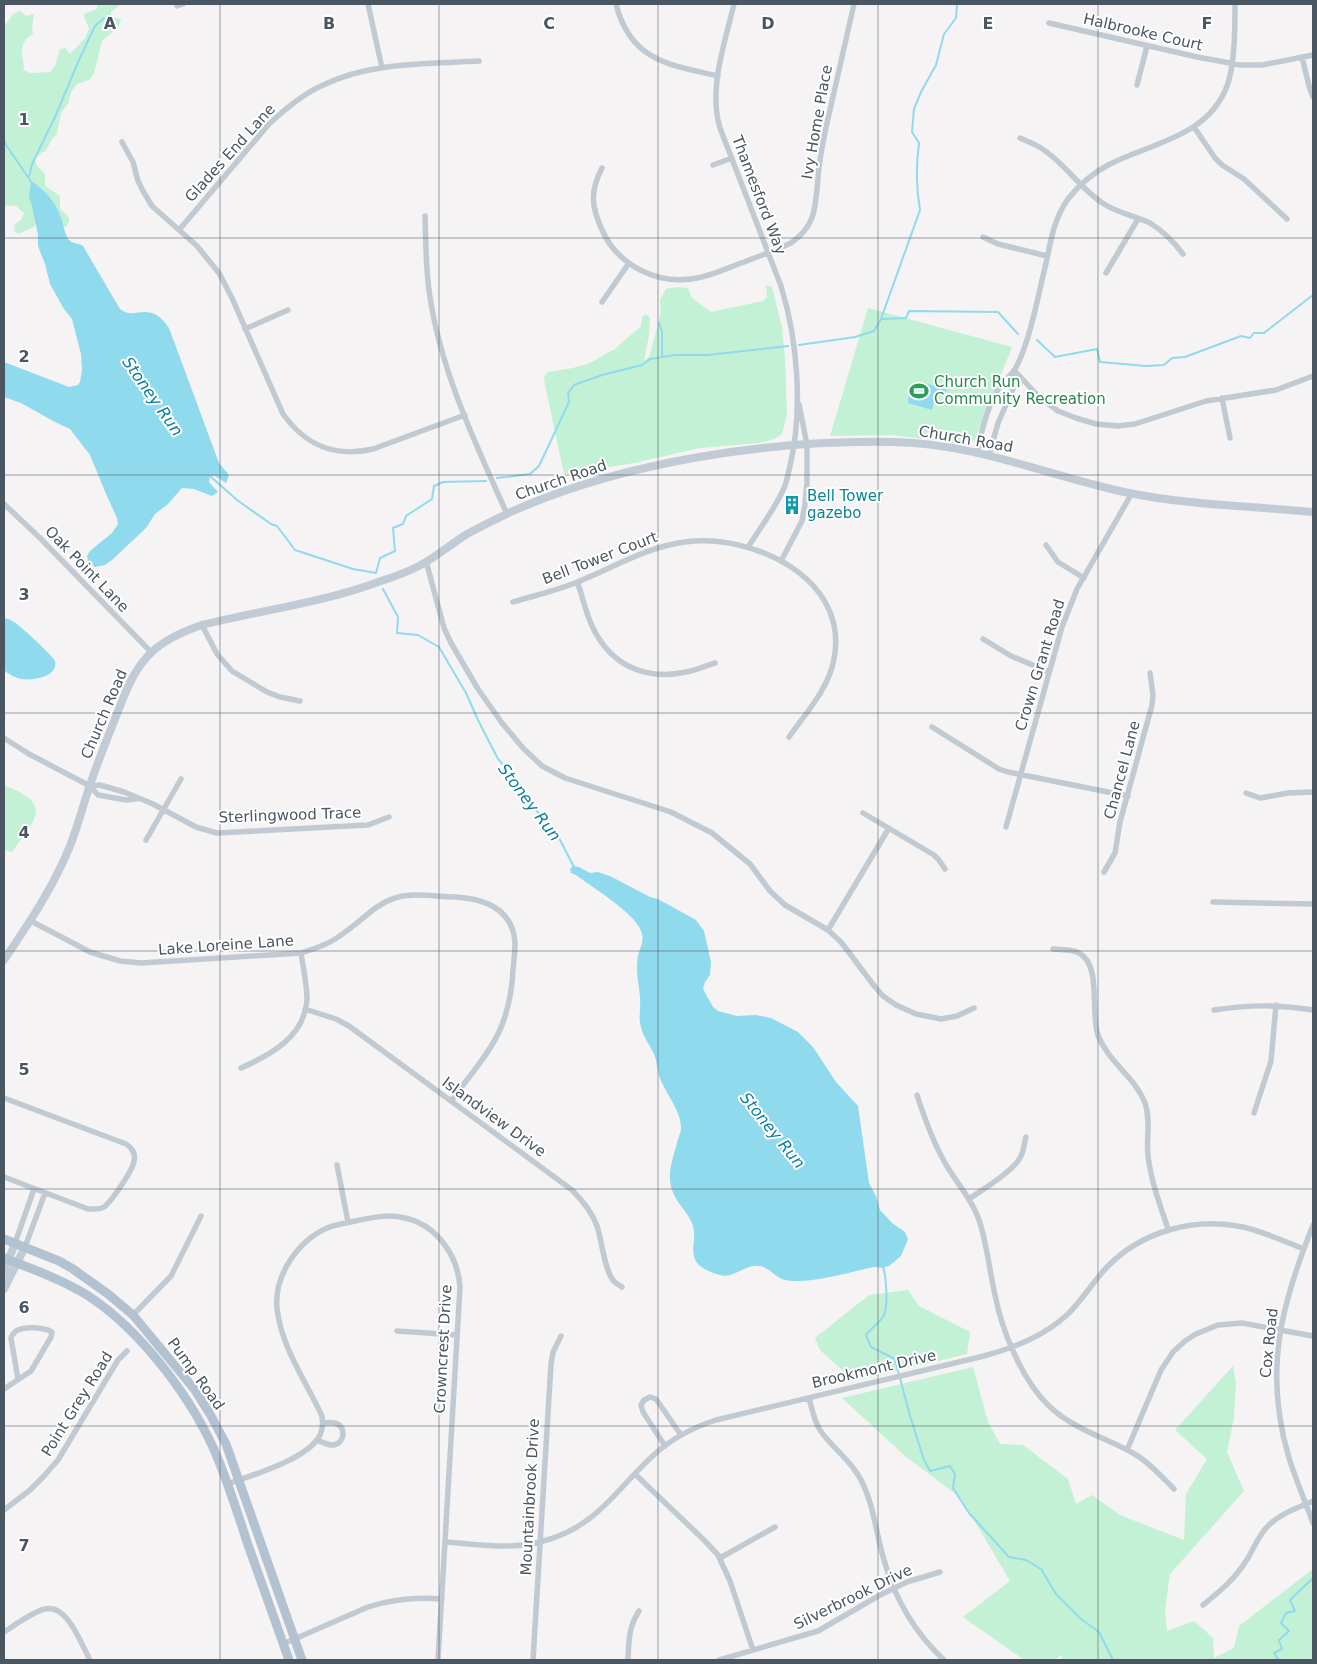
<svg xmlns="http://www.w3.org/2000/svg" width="1317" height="1664" font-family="'DejaVu Sans',sans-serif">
<rect width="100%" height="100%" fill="#f5f3f3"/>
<path fill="#c3f1d5" d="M98 4H121L111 12V17L121 19 119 26 102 41 94 74 89 80 77 84 71 92 68 104 61 113 57 134 52 139 45 152H42L35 159 37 166 45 174V186L60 196V208L69 218V222L66 227 53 225 38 219 34 227 18 234 14 231 15 224 21 220 24 213 16 206 4 205V27L13 14 20 11 26 16 34 14 32 30 33 34C17 44 23 53 24 70L31 73 50 72 55 66 60 49 65 48 70 54 85 38 89 29 84 16V14L97 9Z
M766 285 772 287 782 327 785 358 787 414 782 434 774 439 759 443 700 448 634 463 564 474 545 385 544 377 548 372 573 368 590 363 615 349 641 326 642 317 646 314 650 318 649 335 644 361 649 357 661 313 660 300 666 289 678 287 688 288 692 298 711 312 763 301 767 297Z
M868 308 1012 347 975 440 960 443 891 435 830 436Z
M4 785C53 805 37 816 12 852L4 850Z
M908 1290 919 1306 970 1332 967 1354 854 1381 820 1350 815 1338 869 1295Z
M1233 1366 1236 1383 1234 1418 1227 1452 1244 1491 1170 1574 1165 1610 1167 1631 1194 1621 1213 1638 1214 1658 1234 1648 1239 1626 1313 1569V1660H1062V1655L1054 1660H1024L963 1617 1010 1581 961 1498 905 1456 842 1398 973 1367 988 1422 1000 1444 1023 1445 1068 1479 1076 1504 1092 1495 1120 1515 1184 1540 1186 1494 1207 1459 1175 1430Z"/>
<path fill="#90daee" d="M31 181C46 191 57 203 62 221 64 227 65 235 69 240 73 244 78 243 83 246L120 309C135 322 149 298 169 328L219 463 229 475 226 483 215 476H210L209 482 218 492 212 496 194 489 182 488 168 504 155 514 146 528 112 560 105 565 95 567 89 563 87 556 90 551 112 533 118 524 117 518 106 494 90 455 70 429 53 421 21 403 4 397V362L69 387 78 385 80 382 82 370 81 354 72 319 64 309 50 284 45 264 38 246V235L32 206 29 197Z
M924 383 947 389 945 396 936 394 932 410 908 403 909 394 920 396Z
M4 618C7 619 10 619 12 621 18 623 53 656 55 661 59 677 32 681 21 679 16 678 8 674 4 670Z
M573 866 579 867 590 873 598 872 612 877 650 897 658 899 696 920 704 931 711 962 710 975 705 982 703 989 713 1007 718 1011 737 1016 756 1015 771 1018 798 1032 813 1047 836 1082 858 1106 869 1183 876 1196 880 1210 892 1223 905 1232 908 1239 901 1256 889 1266 879 1268 878 1267H874C850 1272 808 1285 785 1280 776 1278 768 1266 759 1266 746 1264 733 1279 720 1275 714 1274 701 1268 697 1263 689 1252 697 1239 693 1226 687 1208 672 1202 670 1180 669 1166 675 1152 678 1139 679 1136 681 1132 681 1128 681 1112 669 1098 662 1083 657 1074 658 1064 654 1054 650 1045 643 1037 641 1027 638 1018 641 1007 640 997 639 984 635 970 638 956 640 947 645 941 641 931 636 914 592 887 576 875L571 873 570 869Z"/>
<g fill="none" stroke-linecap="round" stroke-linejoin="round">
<path stroke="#90daee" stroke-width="2" d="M4 142 32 183
M29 177 32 164 55 117 79 60 95 26 104 18
M882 319 906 318 909 311 998 312 1018 334
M659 323 662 332V357
M1037 340 1055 357 1097 349 1100 362 1146 366 1164 365 1172 358 1185 357 1241 336 1250 338 1254 333H1264L1313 295
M799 345 855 337 874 331 881 319 920 210C916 188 916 165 919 143L912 132 914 109 921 92 936 65 944 34 956 18 957 4
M210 476 237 500 271 524 277 526 295 550 353 569 376 573 380 558 395 551 393 528 403 524 406 516 432 499 434 486 443 482 486 481
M497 478 530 474 539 466 569 402 568 393 574 385 602 375 642 365 650 359 675 355H708L788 346
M383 589 398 617 397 633 418 635 439 647 466 693 478 720 498 759 511 773 536 810 558 836 574 867
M883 1266C886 1277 889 1308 883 1317 878 1324 871 1328 866 1335L871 1347 895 1359 910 1416 924 1460 930 1471 950 1466 955 1474 953 1488 969 1513 1009 1557 1026 1560 1041 1569 1056 1594 1081 1619 1099 1632 1113 1660
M1279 1660 1274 1653 1282 1649 1279 1640 1289 1631 1281 1623 1286 1613 1295 1611 1290 1600 1313 1578"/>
<path stroke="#c1cad2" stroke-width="5.5" d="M368 4 382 68
M616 4C630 60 668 65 718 76
M734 4C725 43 708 88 720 128L781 286C798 341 803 410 790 466 788 473 787 482 784 488 775 509 760 528 748 547
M177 6 183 4
M1049 23 1197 57 1241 65H1262L1313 55
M1302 57 1309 86 1313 97
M1137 85 1147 46
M1194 127 1215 158 1222 165 1244 179 1287 219
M1020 138C1027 141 1035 144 1041 148 1065 163 1080 189 1104 204 1118 213 1135 216 1150 223 1163 231 1174 242 1183 254
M122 142 133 162 138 181 143 191 152 206 197 246 219 273 232 298 283 414C306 446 335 458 373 449L465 415
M713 165 732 158
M602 168C590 191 591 206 602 230 618 266 659 286 697 278 714 275 729 267 744 262 760 256 776 250 791 243 817 225 815 206 818 178 819 162 822 147 825 132L854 4
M425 216C426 249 426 282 433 314 446 382 479 451 507 514
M179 230 269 124C285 109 302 95 321 86 369 62 426 64 479 61
M983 237 998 244 1047 256
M1106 273 1138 219
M602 302 629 263
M245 329 288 310
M1014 370 1038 396 1058 411 1076 418 1096 424 1118 426 1135 424 1206 401 1276 390 1313 376
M1222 398 1230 438
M977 452C982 430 988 403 1001 385 1005 380 1010 376 1014 371 1019 363 1023 352 1026 343 1035 316 1040 287 1047 259 1051 238 1055 217 1068 199 1079 185 1093 173 1108 165 1151 143 1208 137 1227 86 1235 65 1235 27 1235 4
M989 455 998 423 1013 389 1014 370
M4 504 40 538 151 652
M1046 545 1058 562 1084 578
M426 561 444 628 451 643 478 689 502 723 523 748 542 766 565 778 671 812 712 833 750 864 770 891 785 905 828 930 841 942 875 987 883 996 896 1005 916 1014 941 1019 957 1016 974 1008
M781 561 802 521 805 504 807 483V445L799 404
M580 581 578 584C583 598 586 614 593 628 611 665 645 681 686 672 696 670 705 666 715 663
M513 602C536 595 560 590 582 580 616 566 647 547 685 542 752 533 850 578 834 659 829 688 806 713 789 737
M202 625 217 654 232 671 267 692 280 697 300 701
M983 639 1011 656 1049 672
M932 727 999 769 1008 772 1128 796
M4 738 29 754 90 786 98 795 126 800 136 799
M90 786 100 785 124 792 153 804 196 827 217 833 368 825 389 817
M1246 793 1260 798 1288 793 1313 792
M863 813 934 855 939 860 945 869
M1006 827 1062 627 1077 589 1132 493
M146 840 181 779
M1104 872 1115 853 1120 822 1152 705 1153 695 1150 673
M1213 902 1313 904
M31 921 90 952 120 961 141 963 301 953C317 948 332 943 345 932 362 921 375 904 395 898 413 892 436 897 456 897 485 899 513 909 515 943 515 952 514 961 513 970 512 992 508 1012 499 1032 487 1057 467 1079 451 1101
M828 930 889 828
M1053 949C1061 950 1071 949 1079 953 1102 965 1090 1012 1098 1035 1108 1062 1135 1077 1145 1103 1151 1119 1146 1139 1148 1156 1151 1181 1160 1205 1168 1229
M305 1009 336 1019 349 1026 572 1190C583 1201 592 1212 597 1226 602 1240 604 1269 613 1280 615 1283 619 1285 622 1287
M1214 1010C1249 1005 1278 1004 1313 1010
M241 1068C270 1055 305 1037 307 999 307 984 303 968 301 953
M917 1095C925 1120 934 1145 948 1168 958 1184 971 1199 978 1217 987 1242 989 1269 995 1295 1002 1331 1022 1380 1049 1406 1072 1428 1103 1437 1131 1452 1148 1461 1161 1476 1174 1489
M4 1098 126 1144C132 1148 136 1153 134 1161 133 1170 111 1202 104 1207 99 1210 94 1209 88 1209L4 1177
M1254 1113 1271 1061 1276 1005
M337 1165 348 1222
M969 1199C982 1190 1015 1170 1021 1156 1024 1151 1024 1143 1026 1137
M1313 1225C1281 1307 1263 1370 1289 1458 1296 1480 1305 1501 1313 1523
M15 1243 34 1189
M25 1247 45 1193
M133 1315 171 1276 201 1216
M397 1331 457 1335
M4 1389 31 1371 51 1337 52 1332C44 1327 24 1326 16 1331 15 1332 11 1336 11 1338L18 1379
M809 1398C812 1409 814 1421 820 1430 832 1448 851 1460 861 1480 874 1505 876 1534 884 1560 895 1599 914 1632 944 1660
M317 1440C322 1442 327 1445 332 1445 345 1445 347 1426 335 1423 331 1422 326 1423 323 1423
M665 1446 643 1412 641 1405 644 1400 650 1397 656 1399 681 1435
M1127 1450 1161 1370 1173 1352 1185 1341 1196 1334 1218 1325 1242 1323 1313 1336
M635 1474 704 1540 718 1555 730 1581 753 1650
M227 1484C250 1476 309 1459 320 1435 323 1429 323 1423 322 1416 306 1381 281 1347 277 1308 274 1275 298 1241 327 1228 337 1224 349 1222 360 1220 375 1217 390 1214 405 1218 437 1225 458 1256 460 1287L438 1660
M4 1510 30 1490 43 1477 58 1460 118 1360 127 1351
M445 1542C476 1544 511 1550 540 1542 599 1527 615 1489 656 1453 674 1437 694 1427 716 1420L984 1356C1015 1347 1043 1337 1068 1314 1082 1300 1093 1282 1107 1267 1142 1231 1194 1217 1243 1227 1264 1232 1284 1241 1304 1249
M720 1558 775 1527
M1203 1605C1219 1592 1235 1579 1246 1561 1254 1549 1258 1535 1269 1525 1281 1513 1298 1508 1313 1501
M4 1632C15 1625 32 1612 45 1609 67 1603 81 1644 90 1660
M283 1644 368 1607C393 1599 416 1597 442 1599
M533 1660 551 1364 553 1352 561 1336
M628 1660C629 1641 628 1628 639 1611
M719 1660 818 1631 880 1595 907 1582 940 1572"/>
<path stroke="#c1cbd6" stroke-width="8" d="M4 960C29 923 53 888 70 846 78 826 83 805 90 785 97 764 105 744 113 724 122 702 130 675 147 657 161 641 181 632 202 625 261 610 323 603 381 581 394 577 407 572 419 566 436 557 451 544 467 534 482 526 498 518 513 511 626 461 770 440 892 442 974 443 1046 475 1124 492 1186 505 1250 506 1313 512
M4 1272 15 1243
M4 1289 25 1247"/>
<path stroke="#b3c2d1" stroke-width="9" d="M4 1239 59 1261 73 1269 108 1294 133 1315 195 1390 210 1414 226 1444 302 1660
M4 1258C32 1269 61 1279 87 1295 141 1330 194 1400 218 1459 229 1486 238 1514 247 1542 261 1581 275 1621 289 1660"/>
</g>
<path fill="none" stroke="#4a5661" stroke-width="1" stroke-opacity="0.55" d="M220 4V1660M439 4V1660M658 4V1660M878 4V1660M1098 4V1660M4 238H1313M4 475H1313M4 713H1313M4 951H1313M4 1189H1313M4 1426H1313"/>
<defs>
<g id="stadium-bare" transform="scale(1.5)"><path d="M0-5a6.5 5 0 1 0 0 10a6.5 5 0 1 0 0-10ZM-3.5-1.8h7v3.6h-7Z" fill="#2e9e5b" stroke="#fff" stroke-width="2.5" paint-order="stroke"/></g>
<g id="building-bare" transform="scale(1.5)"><path d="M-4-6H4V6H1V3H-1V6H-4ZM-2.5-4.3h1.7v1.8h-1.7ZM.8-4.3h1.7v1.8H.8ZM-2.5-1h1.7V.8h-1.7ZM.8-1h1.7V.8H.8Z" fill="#0f9aa8" stroke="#fff" stroke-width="2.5" paint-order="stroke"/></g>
</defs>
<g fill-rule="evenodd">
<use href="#stadium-bare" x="919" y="391"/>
<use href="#building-bare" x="792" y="505"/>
</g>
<g text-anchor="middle" stroke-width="4" stroke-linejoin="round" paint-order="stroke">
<g font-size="15" fill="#4a5661" stroke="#fff">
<text transform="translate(1143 32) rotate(13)" y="5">Halbrooke Court</text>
<text transform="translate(817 122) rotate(-80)" y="5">Ivy Home Place</text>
<text transform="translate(230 153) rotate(-48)" y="5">Glades End Lane</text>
<text transform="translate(759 195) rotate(69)" y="5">Thamesford Way</text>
<text transform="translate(966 439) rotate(10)" y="5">Church Road</text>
<text transform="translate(561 480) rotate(-19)" y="5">Church Road</text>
<text transform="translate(600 558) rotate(-21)" y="5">Bell Tower Court</text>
<text transform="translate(87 569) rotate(46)" y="5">Oak Point Lane</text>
<text transform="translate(1040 665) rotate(-73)" y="5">Crown Grant Road</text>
<text transform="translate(104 714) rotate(-67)" y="5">Church Road</text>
<text transform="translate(1122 770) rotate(-75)" y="5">Chancel Lane</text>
<text transform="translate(290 815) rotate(-2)" y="5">Sterlingwood Trace</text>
<text transform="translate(226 945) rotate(-4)" y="5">Lake Loreine Lane</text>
<text transform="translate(494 1117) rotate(36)" y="5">Islandview Drive</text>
<text transform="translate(1269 1343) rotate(-84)" y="5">Cox Road</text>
<text transform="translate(443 1349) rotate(-87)" y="5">Crowncrest Drive</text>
<text transform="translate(874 1369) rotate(-13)" y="5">Brookmont Drive</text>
<text transform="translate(196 1374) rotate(54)" y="5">Pump Road</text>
<text transform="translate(77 1404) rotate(-58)" y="5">Point Grey Road</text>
<text transform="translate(530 1497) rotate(-87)" y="5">Mountainbrook Drive</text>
<text transform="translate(853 1597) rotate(-26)" y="5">Silverbrook Drive</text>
</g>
<g font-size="15" fill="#27864d" stroke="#fff" text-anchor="start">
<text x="934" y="387">Church Run<tspan x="934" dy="17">Community Recreation</tspan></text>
</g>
<g font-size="15" fill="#0d838f" stroke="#fff" text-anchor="start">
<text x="807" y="501">Bell Tower<tspan x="807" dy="17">gazebo</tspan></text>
</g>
<g font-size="16" font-style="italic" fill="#0c7c9b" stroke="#fff">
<text transform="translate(153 396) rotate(55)" y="6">Stoney Run</text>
<text transform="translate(530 802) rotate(53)" y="6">Stoney Run</text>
<text transform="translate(773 1130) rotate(51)" y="6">Stoney Run</text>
</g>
</g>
<g font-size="16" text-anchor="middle" font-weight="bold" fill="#4a5661" stroke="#fff" stroke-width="4" stroke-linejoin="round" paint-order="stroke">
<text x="110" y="29">A</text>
<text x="329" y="29">B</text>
<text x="549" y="29">C</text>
<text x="768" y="29">D</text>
<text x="988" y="29">E</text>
<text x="1207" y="29">F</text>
<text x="24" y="125">1</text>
<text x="24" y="362">2</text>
<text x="24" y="600">3</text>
<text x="24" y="838">4</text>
<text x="24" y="1075">5</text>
<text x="24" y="1313">6</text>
<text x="24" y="1551">7</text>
</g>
<rect width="1317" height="1664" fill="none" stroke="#4a5661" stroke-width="10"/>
</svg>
